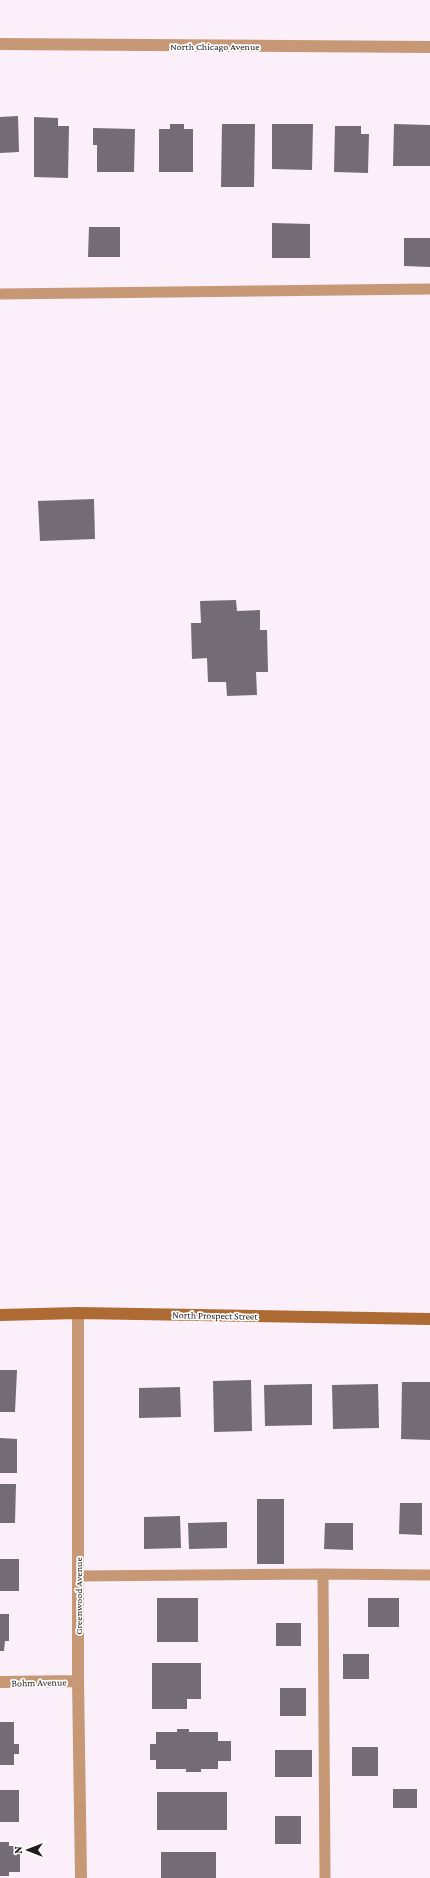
<svg xmlns="http://www.w3.org/2000/svg" width="430" height="1878" font-family="'Crimson Pro',serif">
<rect width="100%" height="100%" fill="#fbeffa"/>
<path fill="#736c77" d="M18 116 19 152 0 153V117Z
M34 117 58 118V126H69L68 178 34 177Z
M170 124H184V129H193V172H159V129H170Z
M222 124H255L254 187H221Z
M272 124H313L312 170 272 169Z
M394 124 430 125V166H393Z
M335 126H361V134H369L368 173 334 172Z
M93 128 135 129 134 172H97V145H93Z
M272 223 310 224V258H272Z
M89 227H120V257H88Z
M404 238H430V267L404 266Z
M94 499 95 539 40 541 38 501Z
M236 600 237 611 260 610V630H267L268 672H256L257 695 227 696 226 682H208L207 658 192 659 191 623H201L200 601Z
M0 1370H17L15 1412H0Z
M251 1380 252 1431 214 1432 213 1381Z
M402 1382H430V1440L401 1439Z
M312 1384V1425L265 1426 264 1385Z
M378 1384 379 1428 333 1429 332 1385Z
M180 1387 181 1417 139 1418V1388Z
M0 1438 17 1439V1473H0Z
M0 1484H16L15 1523H0Z
M257 1499H284V1564H257Z
M400 1503H422V1535L399 1534Z
M180 1516 181 1548 144 1549V1517Z
M227 1522V1548L189 1549 188 1523Z
M325 1523H353V1550L324 1549Z
M0 1559H19V1591H0Z
M157 1598H198V1642H157Z
M368 1598H399V1627H368Z
M0 1614H9V1641H5L4 1651H0Z
M276 1623H301V1646H276Z
M343 1654H369V1679H343Z
M152 1663H201V1699H187V1709H152Z
M280 1688H306V1716H280Z
M0 1722H14V1744H19V1754H14V1765H0Z
M177 1729H189V1732H218V1741H231V1761H218V1769H201V1772H186V1769H156V1760H150V1744H156V1732H177Z
M352 1747H378V1776H352Z
M275 1750H312V1777H275Z
M393 1789H417V1808H393Z
M0 1790H19V1822H0Z
M157 1792H227V1830H157Z
M275 1816H301V1844H275Z
M0 1842H9V1846H20V1872H9V1876H0Z
M161 1852H216V1878H161Z"/>
<g fill="none" stroke-linecap="round" stroke-linejoin="round">
<path stroke="#c79876" stroke-width="11" d="M0 294 430 289
M323 1574 430 1575
M78 1576 323 1574 325 1878"/>
<path stroke="#c79876" stroke-width="12" d="M0 44 430 47
M78 1313V1681L81 1878
M0 1682 78 1681"/>
<path stroke="#ad6b33" stroke-width="12" d="M0 1315 78 1313 430 1319"/>
</g>
<g text-anchor="middle" stroke-width="3.5" stroke-linejoin="round" paint-order="stroke">
<g font-size="10" fill="#1f1a1e" stroke="#fff">
<text x="215" y="50">North Chicago Avenue</text>
<text transform="translate(215 1315) rotate(1)" y="4">North Prospect Street</text>
<text transform="translate(78 1596) rotate(-90)" y="4">Greenwood Avenue</text>
<text transform="translate(39 1682) rotate(-1)" y="4">Bohm Avenue</text>
</g>
</g>
<g transform="translate(28 1850) rotate(270)" stroke="#ffffff" stroke-width="3" paint-order="stroke">
<path d="M0-3L7 15L0 10L-7 15Z" fill="#1f1a1e"/>
<text y="-6" font-size="11" font-weight="bold" text-anchor="middle" fill="#1f1a1e">N</text>
</g>
</svg>
